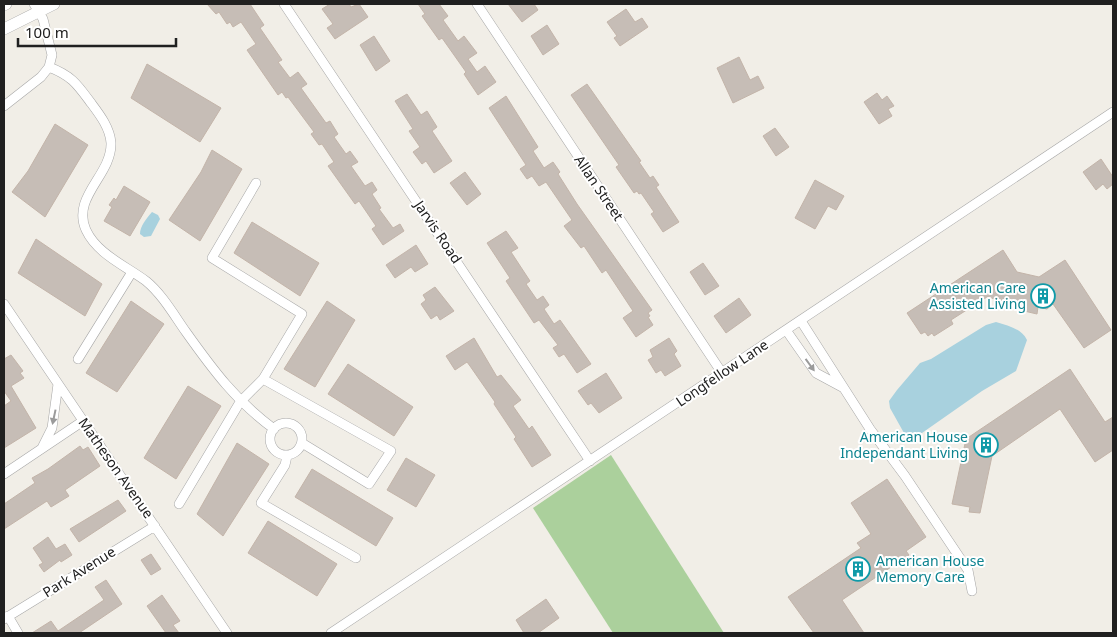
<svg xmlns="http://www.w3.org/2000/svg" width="1117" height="637" font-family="'Noto Sans',sans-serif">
<rect width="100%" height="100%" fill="#f1eee7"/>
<path fill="#abd09c" d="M611 455 724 633H613L533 508Z"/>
<path fill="#a8d1de" d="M152 212 158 215 160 219 151 236 144 237 140 234C140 226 147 218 152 212Z
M996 322C1008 326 1021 328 1027 340L1016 371 982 391 922 433 917 435 904 433 890 408 889 401 897 390 920 363 931 359 986 325Z"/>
<path fill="#c6bdb6" stroke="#c3b4a9" d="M207 4H250L264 25 260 28 282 60 278 62 290 78 298 72 307 84 301 88 326 123 330 121 338 134 334 137 346 154 350 151 358 162 351 166 365 186 372 182 377 190 372 194 381 208 379 209 393 228 400 224 404 231 383 245 372 229 376 226 359 201 355 204 328 166 334 162 322 144 319 145 311 134 314 132 288 97 286 98 282 92 278 95 247 50 256 44 241 22 233 27 230 22 227 24 219 12 216 14Z
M330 4H349L351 7 359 4 368 17 335 39 327 28 333 24 322 9Z
M418 4H439L448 16 443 20 458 41 464 36 477 53 468 59 477 72 485 66 496 82 478 95 464 74 466 72 442 38 439 40 422 16 425 14Z
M508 4H534L538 10 522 22Z
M626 9 635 22 642 18 648 27 620 46 614 38 617 36 607 22Z
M547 25 559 44 543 55 531 36Z
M374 36 390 61 376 71 360 45Z
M739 57 750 80 758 76 764 88 733 103 717 68Z
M147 64 221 108 200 142 131 98Z
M587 84 641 161 639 162 650 178 653 176 659 185 656 187 679 222 663 232 651 214 654 212 641 193 639 194 637 191 634 193 616 167 619 165 571 95Z
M877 93 882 100 887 96 894 106 888 109 892 116 879 124 864 102Z
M407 94 421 115 427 111 437 127 432 131 452 161 434 173 426 161 422 164 413 152 420 147 409 131 413 129 395 101Z
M506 96 538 147 533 151 544 168 553 162 560 172 558 174 577 204 652 310 648 313 650 316 648 317 653 325 636 337 623 318 633 311 606 270 602 273 584 246 581 248 564 226 572 220 546 182 539 186 532 176 527 179 520 169 526 165 489 108Z
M55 124 88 145 45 217 12 192 28 171Z
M775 128 789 147 776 156 763 136Z
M212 150 242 169 200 241 169 220 201 172Z
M1101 159 1113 177V184L1107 189 1103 184 1096 190 1083 172Z
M465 172 481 194 467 205 450 183Z
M815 180 844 196 836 210 828 206 815 229 795 218Z
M124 186 150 202 130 236 104 221 112 207 109 205 114 198 116 200Z
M252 222 319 263 300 296 234 253Z
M506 231 518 248 511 252 530 281 526 284 537 300 543 296 549 305 544 309 554 324 560 320 591 364 577 373 564 354 559 357 553 348 558 345 539 320 534 323 506 281 510 278 487 243Z
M36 239 102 284 85 316 18 273Z
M416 245 428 264 415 272 411 267 395 278 386 265Z
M1003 250 1017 272 1039 277 1065 260 1111 330 1084 348 1053 304 1047 309 1038 307 1037 314 1011 308 1012 303 987 297 951 320 953 324 934 336 932 333 928 336 925 332 921 334 907 313Z
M703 263 719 286 705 295 690 272Z
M435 287 454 311 440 320 437 315 431 319 421 304 426 300 423 295Z
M739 298 751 315 726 333 714 316Z
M131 301 164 324 117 392 86 373Z
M327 301 355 320 315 387 284 369Z
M474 338 497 377 501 375 521 400 513 406 529 429 532 426 551 455 532 467 514 439 516 437 494 404 495 402 470 366 467 362 455 370 446 356Z
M669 338 677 351 674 354 681 366 665 376 661 370 656 373 648 360 653 357 650 350Z
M11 355 23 371 20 373 24 378 11 386 36 428 4 448V406L11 401 4 391V359Z
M348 364 413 407 394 436 328 394Z
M1070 369 1105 422 1113 417V450L1095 462 1060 409 992 456 980 513 969 512 970 507 952 504 966 439Z
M606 373 622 398 599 413 591 403 588 405 578 391Z
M188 386 221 406 176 479 144 458Z
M237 443 269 464 223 536 197 514Z
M80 446 83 450 88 447 100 466 65 490 69 496 51 507 47 501 4 529V504L35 483 32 478 48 469Z
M406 458 435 475 416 507 387 490Z
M312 469 393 518 376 546 295 497Z
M887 479 926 537 906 551 909 555 842 600 864 633H814L788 597 861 548 857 543 871 534 851 503Z
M118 500 126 511 79 542 70 529Z
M268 521 337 564 317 596 248 553Z
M48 537 56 549 65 544 72 555 61 562 60 560 44 572 39 565 43 563 33 548Z
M151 554 161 569 151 575 141 560Z
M106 580 122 604 79 633H32L51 621 58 631 104 600 95 587Z
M162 595 180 621 173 625 179 633H166L147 606Z
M546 599 559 618 538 633H524L516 620Z"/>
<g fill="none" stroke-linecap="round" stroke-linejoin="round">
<g stroke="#a7a7a7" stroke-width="10">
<path id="minor" d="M284 4 590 461
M477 4 722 373
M49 67C72 76 77 84 91 103 100 115 110 128 111 143 112 175 71 197 86 230 97 254 126 266 146 281 162 294 174 315 186 332 213 370 236 401 274 429
M4 106 41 77 49 67 52 55 43 19 34 4
M4 304 227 633
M801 321 870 429 905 476 968 570 972 591
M786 330 816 373 842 387
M78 359 132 272
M263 379 391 451 369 484 302 443
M270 439a16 16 0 1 1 32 0a16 16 0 1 1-32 0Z
M42 448 52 428 58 384
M287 456 285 465 261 503 356 558
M4 474 83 421
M179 504 240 402 263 379 302 314 212 258 256 183
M8 616 18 633
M4 619 155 526
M331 633 1113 112"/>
</g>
<g stroke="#a7a7a7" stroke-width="12">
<path id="tertiary" d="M4 5 6 4
M4 29 54 4"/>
</g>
<use href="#minor" stroke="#fff" stroke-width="9"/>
<use href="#tertiary" stroke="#fff" stroke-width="11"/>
</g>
<defs><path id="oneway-solid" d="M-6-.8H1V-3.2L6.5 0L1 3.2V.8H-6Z" transform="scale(1.25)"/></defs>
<g fill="#9b9b9b">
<use href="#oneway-solid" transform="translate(810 365) rotate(54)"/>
<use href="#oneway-solid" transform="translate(54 417) rotate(102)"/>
</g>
<defs>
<g id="building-ring" transform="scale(1.25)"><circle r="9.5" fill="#fff" stroke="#0f9aa8" stroke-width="1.5"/><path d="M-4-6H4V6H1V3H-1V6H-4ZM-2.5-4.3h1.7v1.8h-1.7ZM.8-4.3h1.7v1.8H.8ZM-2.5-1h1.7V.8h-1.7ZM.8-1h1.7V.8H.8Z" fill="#0f9aa8"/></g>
</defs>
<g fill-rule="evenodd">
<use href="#building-ring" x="1043" y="296"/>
<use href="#building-ring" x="986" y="445"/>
<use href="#building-ring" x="858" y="569"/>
</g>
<g text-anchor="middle" stroke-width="4" stroke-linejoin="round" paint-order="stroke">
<g font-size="14" fill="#202020" stroke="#fff">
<text transform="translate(599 188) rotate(56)" y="5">Allan Street</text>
<text transform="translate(438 232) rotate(56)" y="5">Jarvis Road</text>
<text transform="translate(722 373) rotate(-34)" y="5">Longfellow Lane</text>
<text transform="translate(116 468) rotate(55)" y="5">Matheson Avenue</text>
<text transform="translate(79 572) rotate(-32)" y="5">Park Avenue</text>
</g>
<g font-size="14" fill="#0d838f" stroke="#fff" text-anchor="end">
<text x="1026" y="293">American Care<tspan x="1026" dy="16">Assisted Living</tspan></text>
<text x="968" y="442">American House<tspan x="968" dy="16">Independant Living</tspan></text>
<text x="876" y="566" text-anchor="start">American House<tspan x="876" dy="16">Memory Care</tspan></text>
</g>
</g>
<rect width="1117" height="637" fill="none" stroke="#202020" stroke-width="10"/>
<path d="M18 38v8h158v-8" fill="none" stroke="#202020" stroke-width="2.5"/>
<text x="25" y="38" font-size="15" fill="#202020" stroke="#ffffff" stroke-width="4" paint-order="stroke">100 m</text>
</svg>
